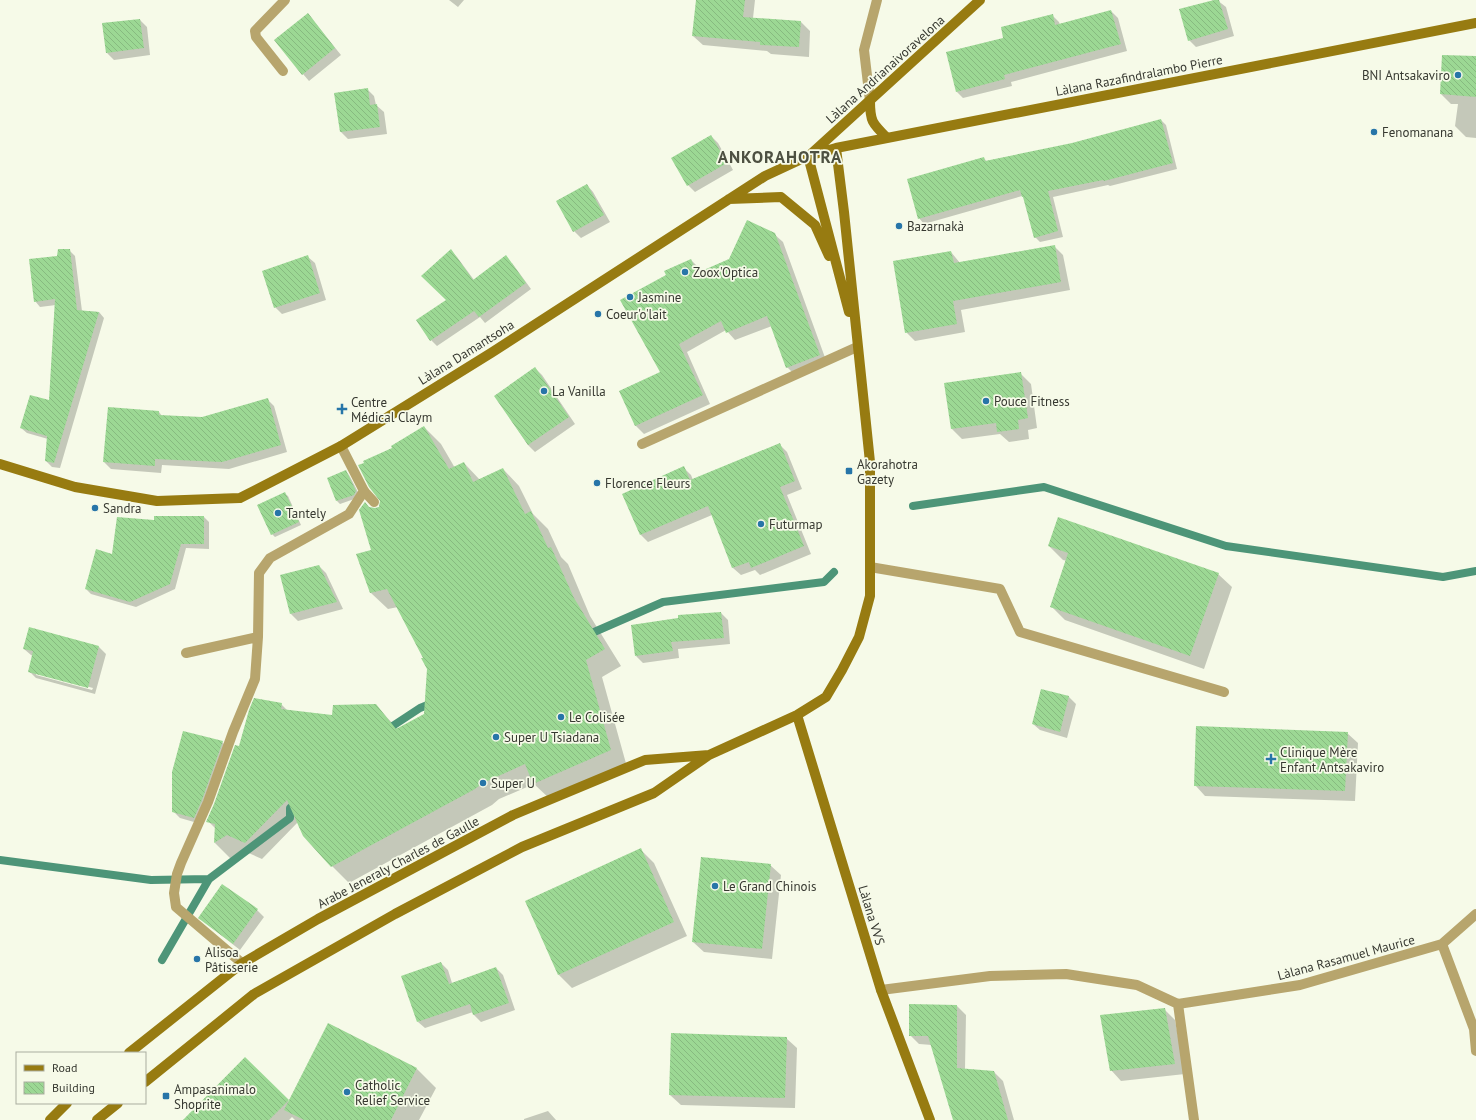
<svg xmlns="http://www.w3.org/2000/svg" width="1476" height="1120" font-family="'PT Sans',sans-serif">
<defs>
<pattern id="building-back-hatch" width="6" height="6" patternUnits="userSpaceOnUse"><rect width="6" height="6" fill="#9cd894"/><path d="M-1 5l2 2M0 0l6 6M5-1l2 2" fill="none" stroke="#87ba80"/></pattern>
</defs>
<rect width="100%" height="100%" fill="#f6fae8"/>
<path fill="#0003" fill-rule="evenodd" d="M449 0H464L458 7Z
M697 0H755L753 18 801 22 810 31 809 57 771 54 767 51 703 45 693 36Z
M1217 0 1226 7 1234 36 1196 47 1189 40Z
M1111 11 1118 18 1127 51 1011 82 1012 86 963 98 956 91 1004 38 1052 15 1059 22 1060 25Z
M308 14 341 55 309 81 303 74Z
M140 20 147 27 150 55 114 60 107 53Z
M1476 57V138L1466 137 1455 126 1458 104H1451L1441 94Z
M367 89 374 96 376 105 384 112 387 134 348 139 341 132 336 94Z
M1161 120 1166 125 1177 169 1110 186 1108 185 1053 197 1063 237 1040 242 1035 237 1025 199 1022 196 924 224 919 218 984 158 987 162 1072 144Z
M711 136 718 143 733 170 695 192 688 185Z
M587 185 593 192 610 222 581 238 574 231Z
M774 234 783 242 827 363 795 375 787 367 772 326 735 340 726 330 687 352 710 404 644 434 636 426 621 392 661 373 667 275 691 260 699 268 701 273 730 260Z
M1054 246 1063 255 1070 290 961 310 965 332 915 341 906 332 951 252 960 263Z
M69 250 75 256 82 311 99 312 104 318 60 468 52 467 46 461 48 439 27 433 21 428 50 402 56 305 40 307 35 301 58 257Z
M451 251 457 257 474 280 512 263 531 289 485 323 480 317 437 346 431 340 447 300Z
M308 257 315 263 326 300 282 314 275 307Z
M535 368 542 375 575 424 535 452 528 445 495 396Z
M1021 374 1031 384 1037 428 1028 430 1029 439 1009 442 1000 434 962 439 952 429 945 384Z
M267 399 274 406 287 452 229 469 162 465 161 473 111 469 104 462 159 412 162 416 202 418Z
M424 427 441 444 455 468 464 463 480 480 503 469 519 486 533 514 548 529 561 557 568 564 590 616 621 666 602 677 627 767 551 800 534 784 499 799 492 805 349 883 332 866 298 822 262 859 244 851 231 859 215 843 216 829 208 821 240 747 281 704 287 710 333 717 375 705 398 729 425 715 428 669 424 658 398 607 388 609 371 593 372 551 370 508 375 509 379 507 393 448Z
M779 444 787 452 802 489 787 495 811 554 760 575 755 570 741 575 733 568 712 515 648 542 641 535 623 494 684 468 691 475 693 480Z
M346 472 349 475 359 494 357 498 340 504 337 501 329 479Z
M284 493 288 496 301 525 275 537 272 534Z
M204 517 209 522V549L186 548 175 589 136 607 91 594 86 589 113 555 155 521Z
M1049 546 1218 574 1232 587 1204 669 1065 620 1051 606 1067 561 1063 560Z
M319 566 326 573 343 609 298 621 291 614 281 576Z
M721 613 728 620 730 644 678 649 679 658 643 663 636 656Z
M99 647 106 654 95 694 36 678 29 671 33 656 31 655 24 649ZM36 673 93 688 92 690 36 675Z
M1041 690 1069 697 1076 704 1067 738 1040 730 1033 724Z
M1347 733 1358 743 1355 801 1205 796 1195 785Z
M222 742 229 749 201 824 180 818 173 811Z
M640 849 654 863 687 936 572 988 558 974Z
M770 865 781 875 772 959 704 952 693 942Z
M257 910 264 917 240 950 207 924Z
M441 963 448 970 452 983 496 968 503 975 515 1010 481 1022 474 1015 473 1012 425 1028 418 1022Z
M957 1006 966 1015 965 1069 994 1072 1003 1081 1014 1120H954L932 1045 919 1044 910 1035Z
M1164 1009 1175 1020 1185 1074 1121 1081 1111 1070Z
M329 1024 417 1069 436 1088 419 1120H295L292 1117 289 1120H190L245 1058 289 1102Z
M786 1038 797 1048 795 1108 681 1105 670 1095Z
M548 1111 556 1120H524V1119Z"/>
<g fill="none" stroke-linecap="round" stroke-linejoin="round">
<path stroke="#4d9578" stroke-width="8" d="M913 506 1044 487 1226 546 1443 577 1476 571
M585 636 663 602 824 582 834 572
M385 731 420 708 435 702
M0 860 151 880 209 879
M162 960 209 879 290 818V808L298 802"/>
</g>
<path fill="url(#building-back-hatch)" d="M696 0H745L743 17 801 21 799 47 760 45V42L692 36Z
M1214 0H1219L1228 29 1188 41 1179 9Z
M1111 10 1121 44 1004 75 1005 79 956 92 946 52 1003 38 1001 27 1053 14 1055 25Z
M308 13 335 48 302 75 274 40Z
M140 19 144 48 106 53 102 23Z
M1442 55 1476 56V97L1440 94Z
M368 88 370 105 377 104 380 127 340 132 334 93Z
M1161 119 1173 163 1104 181 1103 180 1048 191 1058 231 1034 238 1023 197H1022L1020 190 918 219 907 179 984 157 985 161 1072 143Z
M711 135 727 163 687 186 671 158Z
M587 184 604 215 573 232 556 201Z
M747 220 775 233 820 355 786 368 767 316 726 333 721 321 679 344 703 395 635 426 619 391 660 372 620 300 666 275 664 271 691 259 697 273 729 259Z
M1055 245 1061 282 953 301 957 324 905 333 893 261 951 251 954 263Z
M58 249H70L77 310 99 312 54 463 45 461 47 436 20 428 30 395 49 400 55 299 34 302 29 259 57 256Z
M451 249 473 280 506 255 526 283 479 317 474 311 430 341 416 320 446 300 421 276Z
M308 255 320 293 274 308 262 271Z
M535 367 569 417 528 445 494 396Z
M1021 372 1028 418 1018 420 1019 429 997 432 996 423 951 429 944 383Z
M268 398 281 445 222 462 155 459V466L103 462 108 407 159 411V415L202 417Z
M424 426 449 469 464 462 473 482 503 468 525 514 531 511 548 548 551 547 574 598 605 649 586 660 611 750 533 784 525 764 483 783 475 789 331 867 303 836 287 800 245 843 227 835 214 843 215 824 206 822 214 804 235 745 239 746 249 710 254 698 282 703 281 709 332 715 333 705 376 704 396 729 424 714 427 669 421 658H423L387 589 370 593 356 554 371 550 359 510 365 502 369 507 375 508 379 507 380 501 369 487 358 465 364 463 363 461 392 448 391 446Z
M780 443 795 481 780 487 804 546 751 568 749 562 732 568 708 506 640 535 622 494 684 466 690 480Z
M346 470 356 491 354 495 336 501 327 478Z
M285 492 299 522 271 535 257 505Z
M154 516H204V544H181L170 584 130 602 85 589 96 549 112 554 117 517 154 520Z
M1058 517 1219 573 1190 656 1050 607 1068 553 1048 546Z
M319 565 337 602 290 614 280 575Z
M721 612 724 638 671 642 673 651 635 656 631 625 678 618V615Z
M29 627 99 646 88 688 28 672 33 651 23 649Z
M1041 689 1069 696 1060 732 1032 724Z
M1196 726 1348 732 1345 791 1194 786Z
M183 731 223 741 202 800 194 818 172 812V772Z
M641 848 674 922 558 975 525 901Z
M701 857 771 864 762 949 692 942Z
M222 884 258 909 233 944 198 918Z
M441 962 449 984 496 967 509 1003 473 1015 470 1004 417 1022 401 976Z
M909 1004 957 1005V1068L994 1071 1008 1120H953L928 1036H909Z
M1165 1008 1175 1064 1110 1071 1100 1015Z
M328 1023 417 1068 391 1120H304L284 1110Z
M671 1033 787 1037 785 1098 669 1095Z
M245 1057 289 1100 269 1120H183Z"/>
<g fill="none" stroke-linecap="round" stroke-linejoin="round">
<path stroke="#b7a56d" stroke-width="10" d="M642 444 857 347
M364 491 374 502
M870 567 1000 589 1020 632 1224 692"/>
<path stroke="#b7a56d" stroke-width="10" d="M283 71 256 37 255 31 285 0
M870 101 864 50 877 0
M186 653 258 637
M1442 944 1474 1029 1476 1051
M243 964 176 907 174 893 177 874 181 863 208 802 233 732 255 679 258 637 259 573 270 558 349 514 364 491 341 446
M881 990 990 976 1066 974 1137 985 1178 1004 1300 985 1442 944 1476 914
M1178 1004 1194 1120"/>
<path stroke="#977b11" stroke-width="10" d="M870 101C870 121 872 123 887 138
M811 154 980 0
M808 156 849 312
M729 199 781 197 815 225 829 256
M0 464 75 487 157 501 240 498 341 446 491 353 765 176 808 156 836 148 1476 23
M797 715 881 990 930 1120
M129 1053 241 964 318 919 513 815 645 760 709 755
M145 1082 254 994 395 914 522 847 654 793 709 755 797 715 826 697 842 670 859 637 870 596V462L844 212 836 148
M50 1120 67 1103
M97 1120 118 1103"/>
</g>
<g fill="#2775a8" stroke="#f6fae8" stroke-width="1.5">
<circle cx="1458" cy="75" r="4"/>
<circle cx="1374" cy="132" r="4"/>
<circle cx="899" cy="226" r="4"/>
<circle cx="685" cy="272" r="4"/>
<circle cx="630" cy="297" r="4"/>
<circle cx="598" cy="314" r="4"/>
<circle cx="544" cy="391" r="4"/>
<circle cx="986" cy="401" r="4"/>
<path d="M340 403h4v4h4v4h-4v4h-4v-4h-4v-4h4z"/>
<rect x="845" y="467" width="8" height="8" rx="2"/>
<circle cx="597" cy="483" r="4"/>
<circle cx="95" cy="508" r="4"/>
<circle cx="278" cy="513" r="4"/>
<circle cx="761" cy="524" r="4"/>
<circle cx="561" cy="717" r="4"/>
<circle cx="496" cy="737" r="4"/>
<path d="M1269 753h4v4h4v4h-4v4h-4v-4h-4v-4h4z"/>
<circle cx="483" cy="783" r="4"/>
<circle cx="715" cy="886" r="4"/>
<circle cx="197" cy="959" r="4"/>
<circle cx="347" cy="1092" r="4"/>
<rect x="162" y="1092" width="8" height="8" rx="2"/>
</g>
<g text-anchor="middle" stroke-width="3.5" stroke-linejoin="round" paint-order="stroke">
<g font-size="13" fill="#373931" stroke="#f6fae8">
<text transform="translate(885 69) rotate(-42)" y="5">Làlana Andrianaivoravelona</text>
<text transform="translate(1139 75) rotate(-11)" y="5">Làlana Razafindralambo Pierre</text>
<text transform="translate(466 352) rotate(-32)" y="5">Làlana Damantsoha</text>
<text transform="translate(398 862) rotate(-28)" y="5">Arabe Jeneraly Charles de Gaulle</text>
<text transform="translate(872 915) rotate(73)" y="5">Làlana VVS</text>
<text transform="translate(1346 957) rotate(-15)" y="5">Làlana Rasamuel Maurice</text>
</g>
<g font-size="13" fill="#373931" stroke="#f6fae8" text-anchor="start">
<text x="1450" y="80" text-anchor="end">BNI Antsakaviro</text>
<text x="1382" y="137">Fenomanana</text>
<text x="907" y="231">Bazarnakà</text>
<text x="693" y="277">Zoox'Optica</text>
<text x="638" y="302">Jasmine</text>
<text x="606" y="319">Coeur'o'lait</text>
<text x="552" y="396">La Vanilla</text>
<text x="994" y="406">Pouce Fitness</text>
<text x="351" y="407">Centre<tspan x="351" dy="15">Médical Claym</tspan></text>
<text x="857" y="469">Akorahotra<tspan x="857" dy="15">Gazety</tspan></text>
<text x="605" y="488">Florence Fleurs</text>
<text x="103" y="513">Sandra</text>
<text x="286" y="518">Tantely</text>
<text x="769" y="529">Futurmap</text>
<text x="569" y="722">Le Colisée</text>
<text x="504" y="742">Super U Tsiadana</text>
<text x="1280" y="757">Clinique Mère<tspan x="1280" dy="15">Enfant Antsakaviro</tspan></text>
<text x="491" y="788">Super U</text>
<text x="723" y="891">Le Grand Chinois</text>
<text x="205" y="957">Alisoa<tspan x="205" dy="15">Pâtisserie</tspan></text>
<text x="355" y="1090">Catholic<tspan x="355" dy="15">Relief Service</tspan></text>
<text x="174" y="1094">Ampasanimalo<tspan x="174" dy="15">Shoprite</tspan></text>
</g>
<g font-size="17" font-weight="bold" letter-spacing="1" fill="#4d5041" stroke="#f6fae8">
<text x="780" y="163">ANKORAHOTRA</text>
</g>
</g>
<rect x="16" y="1052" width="130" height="52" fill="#f6fae8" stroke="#aaad9f"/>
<rect x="24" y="1065" width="20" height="6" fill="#977b11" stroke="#aaad9f"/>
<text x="52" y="1072" font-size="12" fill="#373931">Road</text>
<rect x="24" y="1082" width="20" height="12" fill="url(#building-back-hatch)" stroke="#aaad9f"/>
<text x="52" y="1092" font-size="12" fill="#373931">Building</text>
</svg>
